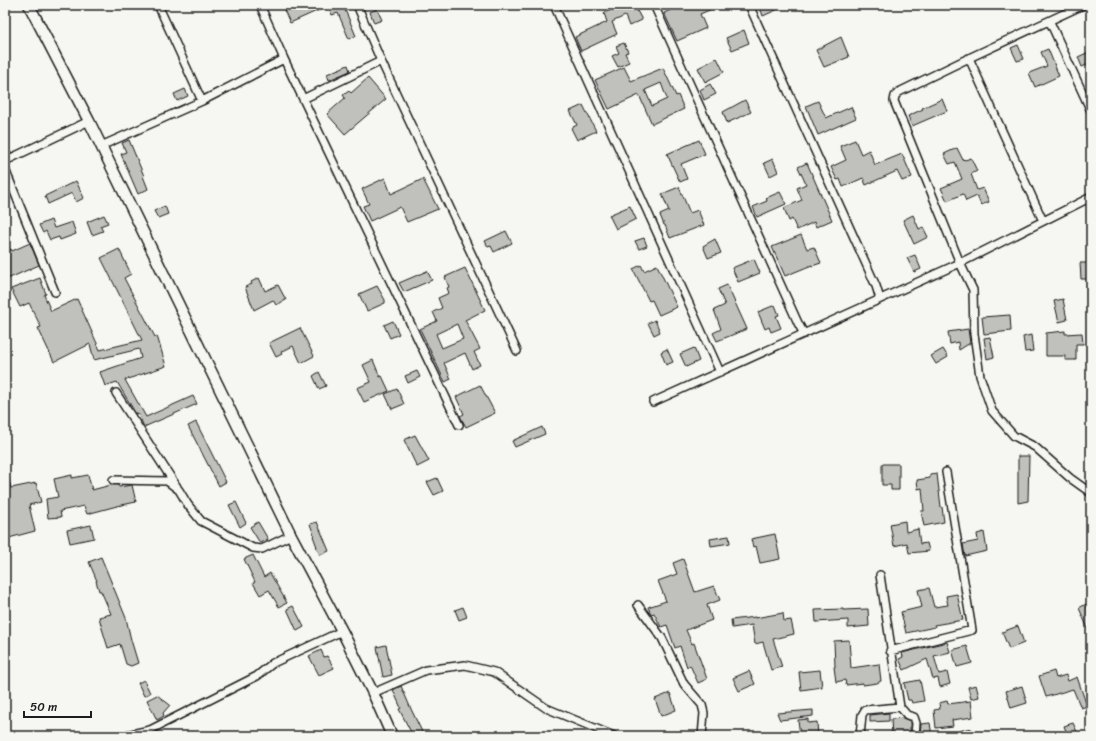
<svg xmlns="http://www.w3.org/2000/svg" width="1096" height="741" font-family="Sriracha,sans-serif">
<rect width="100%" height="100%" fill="#f6f6f2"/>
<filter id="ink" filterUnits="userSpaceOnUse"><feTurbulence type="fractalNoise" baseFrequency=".025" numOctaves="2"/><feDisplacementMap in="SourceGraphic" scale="8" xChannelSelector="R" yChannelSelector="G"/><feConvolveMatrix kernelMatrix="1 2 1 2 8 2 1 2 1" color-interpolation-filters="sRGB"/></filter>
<g filter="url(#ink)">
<path fill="#c0c0bd" stroke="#1c1c1c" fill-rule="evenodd" d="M296 5H343L356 36 349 39 338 13 332 15 328 6 290 23 284 10Z
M623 5H634L642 20 629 26 625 16 612 22 617 34 581 51 575 37 607 22 604 13Z
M681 5H721L700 14 706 28 677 41 664 13Z
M759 5H787L763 16Z
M377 9 382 20 374 23 370 12Z
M744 30 749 43 732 50 726 38Z
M841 37 849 57 824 67 816 50Z
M624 43 628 52 625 53 629 62 618 67 612 56 619 53 616 46Z
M1018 45 1024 59 1017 61 1011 48Z
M1048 49 1059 76 1035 87 1029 73 1047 66 1041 52Z
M1091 51V63L1082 67 1078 57Z
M717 58 724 72 705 82 698 68Z
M348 65 350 71 329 80 327 74Z
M624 67 631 81 663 68 676 96 678 95 684 109 652 124 639 95 609 109 595 80ZM661 83 667 99 652 106 645 90Z
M368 78 386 99 345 134 327 114 345 98 343 95 349 91 351 93Z
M710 84 716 94 704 100 700 90Z
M185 89 188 96 177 101 174 94Z
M942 99 947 111 912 126 908 116 923 109 922 108Z
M745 100 751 112 727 123 723 112Z
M818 101 826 118 851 107 856 118 818 135 806 106Z
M583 105 596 131 577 140 571 128 577 125 570 111Z
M129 140 144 176H143L148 189 138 194 121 154 126 152 122 143Z
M699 140 705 154 681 164 687 179 680 182 667 154Z
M855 140 861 154 869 150 875 165 902 154 912 177 902 181 897 171 866 185 863 178 843 187 840 179 837 180 831 167 846 160 840 146Z
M957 148 963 160 964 159 965 160 971 158 977 171 971 174 977 190 983 188 989 202 981 205 977 196 966 201 963 194 947 201 941 188 962 179 955 162 949 164 944 154Z
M773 159 778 172 770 176 764 163Z
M807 163 832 220 816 227 814 222 797 230 792 219 789 221 784 208 802 200 797 188 806 184 798 167Z
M385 178 391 194 423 179 438 209 407 222 400 207 370 221 363 206 369 204 362 189Z
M76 181 84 198 76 202 72 193 48 204 45 196Z
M679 187 690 213 698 210 704 225 670 238 665 225H664L660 215 669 211 662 194Z
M780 192 786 204 757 217 753 207 767 201 766 198Z
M165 206 168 214 158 218 154 211Z
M630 206 636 219 616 229 609 215Z
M104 215 108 223 100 226 103 231 92 235 87 222Z
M913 215 919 229 923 227 928 237 914 244 903 220Z
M51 220 54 228 72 222 76 234 60 240 59 237 50 240 46 231 43 233 39 225Z
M506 231 512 243 494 252 491 246 488 247 485 241Z
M801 235 807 249 814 247 821 263 812 266V265L785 276 772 247Z
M644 238 647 246 639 249 635 241Z
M715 239 721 253 708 258 703 246Z
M30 243 39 265 5 280V252L11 249 12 251Z
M119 249 131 274 124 278 155 337 157 336 166 366 125 380 146 417 193 396 197 404 144 427 138 413 136 414 117 382 105 386 100 372 141 358 139 349 94 360 90 344 54 362 38 328 41 327 29 303 20 307 11 289 40 278 46 294 44 295 51 311 77 299 100 350 142 340 101 258Z
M915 255 921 269 914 272 907 258Z
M754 259 760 273 738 282 732 268Z
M1080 263H1090V279H1081Z
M641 265 644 271 657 265 677 307 659 315 652 300 649 301 633 269Z
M465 268 485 310 465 320 480 349 474 352 480 365 472 369 465 353 444 363 451 379 445 382 420 329 437 321 433 312 442 308 438 298 449 293 447 288 449 287 445 277ZM457 324 463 339 442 348 436 334Z
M427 271 432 280 404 292 399 283Z
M259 278 265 291 278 285 286 300 276 305 273 300 254 310 245 287 252 284 251 282Z
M727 285 747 329 717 341 713 333 721 329 714 310 725 305 718 289Z
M377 286 385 300V303L367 311 359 294Z
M1063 299 1067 320 1059 322 1054 301Z
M775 305 779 315 776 316 781 328 771 332 769 327 765 329 758 312Z
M1010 315 1011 331 984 334 982 317Z
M655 320 660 332 654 335 648 323Z
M393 321 399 334 390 338 384 325Z
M300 328 314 356 301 363 293 346 281 352 282 354 276 357 269 343Z
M968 329 970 343 959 350 958 342 950 344 948 332Z
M1065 331V334L1082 333 1083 344H1076V360H1065V356H1046V333Z
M1031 335 1033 351 1025 352 1023 337Z
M990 337 994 357 987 359 984 338Z
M694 348 699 361 686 367 680 354Z
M667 349 673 362 666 365 661 352Z
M943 349 948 357 936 364 931 356Z
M373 360 380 377 382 376 389 391 364 402 357 388 371 382 363 365Z
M417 371 420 377 408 383 405 376Z
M319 372 326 386 319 389 313 376Z
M480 385 495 413 466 427 460 416 464 414 456 397Z
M397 389 404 404 392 409 385 394Z
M196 422 226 482 219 486 188 426Z
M542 427 545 434 515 447 512 441Z
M415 435 429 461 417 467 404 440Z
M1018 456H1029L1028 501 1018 503Z
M882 464H899V490H891V485H882Z
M7 474 11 488 36 483 41 502 29 505 35 531 5 539V518H8L5 509V475Z
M937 474 941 507H942L944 522 924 526 921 511H924L922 488 918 489 917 480 930 478V475Z
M72 475V478L88 475 92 490 111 485H118L119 487 132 485 136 502 117 506 87 514 84 506 60 511 61 517 48 518 46 499 58 497 54 479Z
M437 478 443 491 434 495 427 482Z
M236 502 246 523 240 527 229 505Z
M905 521 906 532 918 529 920 544 927 543 929 551 909 553 907 543 894 546 890 524Z
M258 522 268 539 260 543 250 527Z
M317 522 329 551 320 555 316 547H317L313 536 314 535 310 524Z
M91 525 94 538 70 543 67 530Z
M984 532 987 551 965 556 963 544 978 541 977 534Z
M775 534 780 559 760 563 756 546 753 547 751 539Z
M729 536 730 543 711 546 710 539Z
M253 555 264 577 270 573 287 603 279 607 269 590 260 595 253 583 255 582 244 559Z
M101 557 126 618 131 640 138 663 131 666 126 664 120 644 108 648 101 625 99 617 111 614 101 591H99L96 581H97L89 562Z
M683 559 695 592 714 586 720 600 707 605 712 620 686 630 692 644 694 643 707 679 698 683 690 665 687 667 680 646 675 648 667 625 661 627 654 613 651 614 648 607 666 601 658 581 677 574 673 563Z
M929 588 934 607 948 605 946 596 957 594 963 620 934 625 935 627 906 633 901 612 922 607 918 590Z
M1086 604 1091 616V636L1079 608Z
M293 606 304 627 297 631 287 609Z
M463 607 467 617 459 620 455 610Z
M843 609V610L868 609 869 626 848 628V620L816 622 815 610Z
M783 613 784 621 791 620 794 634 773 639 782 667 771 670 763 642 755 644 752 625 732 628 731 620 755 617V618Z
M1018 626 1024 643 1009 649 1002 632Z
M849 640 851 668 879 664 881 681 877 683 863 685V683L846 685 845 680 836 682 834 667H835L834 641Z
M947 642 950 652 934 656 939 674 947 672 950 684 940 687 938 678 933 679 927 659 904 670 899 659 903 657 902 653Z
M386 645 392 675 383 677 377 647Z
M967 646 972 663 957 667 952 650Z
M321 650 324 657 327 656 334 668 319 675 309 656Z
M820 670 822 687 801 690 799 672Z
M749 671 755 684 739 691 733 678Z
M1054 671 1056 678 1066 675 1068 681 1077 677 1087 706 1081 708 1073 689 1046 697 1039 676Z
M144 680 150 693 144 696 138 683Z
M920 680 924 701 912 703 911 700H908L904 683Z
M976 685 979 697 971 699 968 687Z
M401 686 411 709 424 736H413L399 709 401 708 393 690Z
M1022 686 1027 703 1011 708 1006 691Z
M670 693 676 710 661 716 655 699Z
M157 695 170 705 163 713 164 716 157 720 147 700Z
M947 701 948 704 971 701 973 717 952 720 953 726 936 728 934 710 940 709 939 703Z
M813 710V716L780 720 777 713Z
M889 713V721L870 722V715Z
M903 718 910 721V736H892L891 719Z
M808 719V723L817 722 818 736H800L798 720Z
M930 723 932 736H920L921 724Z
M1073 723 1079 736H1068L1064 726Z"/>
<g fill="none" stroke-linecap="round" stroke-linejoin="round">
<g stroke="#1c1c1c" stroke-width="10">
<path id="street" d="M158 5 202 101
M260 5 284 59 459 425
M357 5 381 61 517 351
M554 5 720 372
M654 5 798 323 804 334
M749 5 876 286 880 299
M1083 5 969 58 899 92 895 96 894 101 960 263 973 290 974 334 980 376 992 411 1014 436 1035 447 1070 478 1091 493
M1050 22 1091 111
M969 58 1043 221
M303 99 381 61
M101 146 202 101 284 59
M5 161 89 121
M5 169 9 179 7 181
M9 179 55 292
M116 393 177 487
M653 402 960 263 1091 197
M113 480 167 481 179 490 188 505 201 521 253 548 262 549 291 535
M880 575 900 707
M638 605 662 638 684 684 702 705 704 713 702 736
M890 651 972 630 946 472
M373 693 426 670 465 665 494 672 546 708 614 736
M122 736 150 730 257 676 273 663 342 631
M860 736 862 715 865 710 900 707 907 715 914 717 916 723 915 736
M958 736 969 733 973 736"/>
</g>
<g stroke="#1c1c1c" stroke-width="13">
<path id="secondary" d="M29 5 89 121 291 535 342 631 373 693 392 736"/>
</g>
<use href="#street" stroke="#f6f6f2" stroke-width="7"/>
<use href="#secondary" stroke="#f6f6f2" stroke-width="10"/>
</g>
</g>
<rect width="1096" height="741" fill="none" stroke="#f6f6f2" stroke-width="20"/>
<rect x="10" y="10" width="1076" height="721" fill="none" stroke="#1c1c1c" stroke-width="1.5" filter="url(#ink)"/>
<path d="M24 711v6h67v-6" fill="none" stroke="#1c1c1c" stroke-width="2"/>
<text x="30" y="711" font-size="12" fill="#1c1c1c" stroke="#f6f6f2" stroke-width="3" paint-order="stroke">50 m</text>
</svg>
